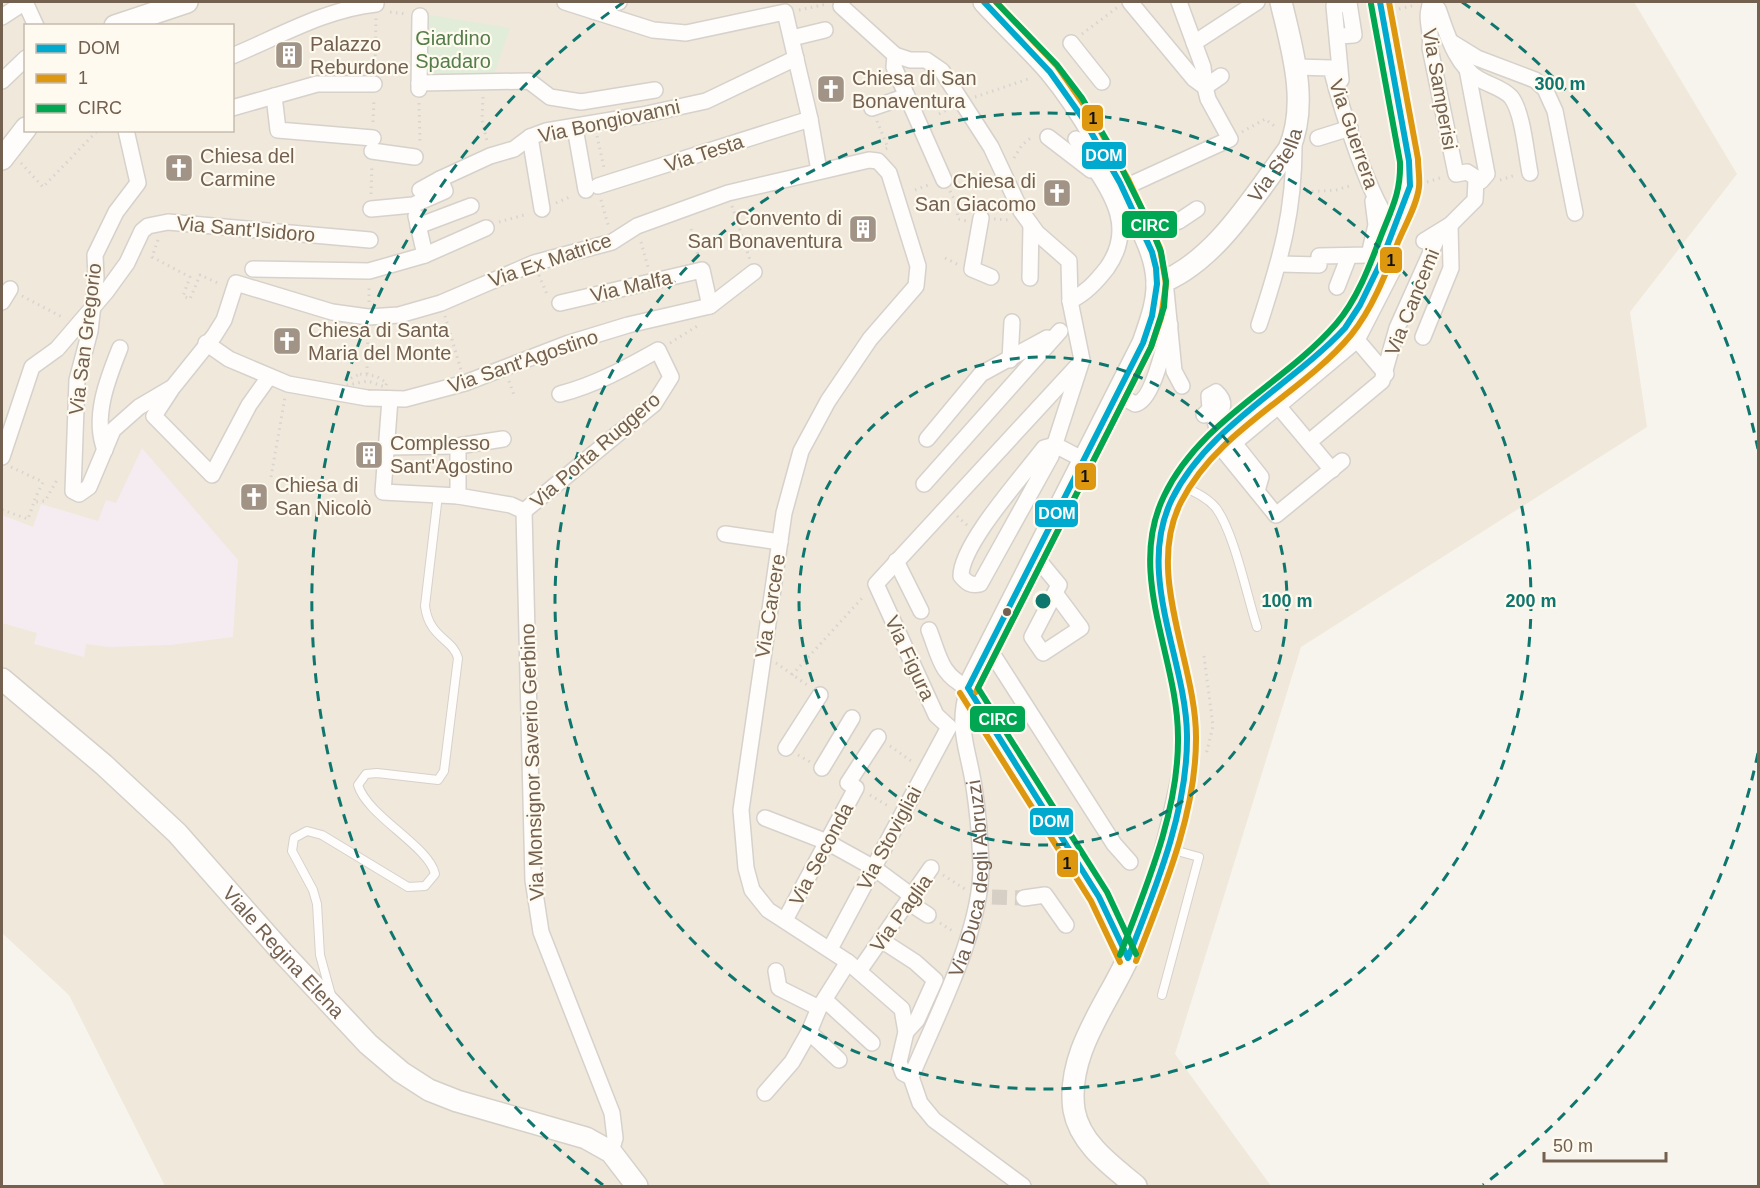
<svg xmlns="http://www.w3.org/2000/svg" width="1760" height="1188" font-family="Arial,sans-serif">
<rect width="100%" height="100%" fill="#f7f4ed"/>
<path fill="#efe8db" fill-rule="evenodd" d="M2 2H1634L1737 174 1630 312 1647 427 1301 647 1175 1054 1271 1186H165L69 995 2 933ZM26 26H232V130H26Z"/>
<path fill="#f5ecf2" d="M142 448 238 560 233 637 170 645 109 647 86 644 84 657 34 644 37 633 2 623V515L33 527 41 504 98 521 106 500 116 503Z"/>
<path fill="#e2edd9" d="M423 14 510 28 493 77 424 79Z"/>
<g fill="none" stroke-linecap="round" stroke-linejoin="round">
<path stroke="#d6cfc6" stroke-width="15" stroke-dasharray="15 8" stroke-linecap="butt" d="M992 897 1024 898"/>
<g stroke="#d6d1cb" stroke-width="10">
<path id="lane" d="M1181 486C1194 491 1207 497 1216 508 1234 532 1247 596 1257 627
M331 995 320 955 317 904 313 890 292 851 294 838 307 831 322 835 408 887 425 886 435 874C429 846 367 816 358 785L366 774 377 773 438 780 444 771 458 658C453 639 429 638 425 606L438 495
M1162 995 1199 857 1166 848"/>
</g>
<g stroke="#d6d1cb" stroke-width="18">
<g id="street">
<path d="M25 2 36 26"/>
<path d="M565 2 653 30 686 33 785 12 810 119 819 171"/>
<path d="M1179 2 1203 67 1205 87 1221 76"/>
<path d="M1432 2C1423 17 1433 31 1430 48L1456 174 1467 172 1481 181 1487 174 1467 69"/>
<path d="M1430 4 1438 9C1447 33 1455 65 1479 79 1489 85 1503 88 1511 97 1523 112 1526 154 1530 173"/>
<path d="M841 6 895 55 910 60H926L942 71 991 147 1021 211 1037 233 1069 261 1070 301 1082 360 1051 456 980 584C971 586 967 583 961 576 961 544 1023 476 1044 448L1055 445 1084 460"/>
<path d="M593 11 619 2"/>
<path d="M2 17 25 2"/>
<path d="M1338 36 1354 35 1349 3 1334 6 1341 80"/>
<path d="M792 38 825 30"/>
<path d="M1451 42 1477 58 1535 80 1545 89 1555 111 1575 213"/>
<path d="M1071 43 1102 82"/>
<path d="M1194 43 1257 2"/>
<path d="M895 55 894 67 944 180"/>
<path d="M232 56C278 37 326 9 376 4V2"/>
<path d="M1296 67 1331 68C1340 104 1370 203 1395 229"/>
<path d="M2 81 26 58"/>
<path d="M419 83 529 81 550 97 581 102 655 90"/>
<path d="M419 89 420 16"/>
<path d="M274 96 278 130 373 138"/>
<path d="M232 108 317 84H374"/>
<path d="M872 108 907 96"/>
<path d="M575 128 586 190"/>
<path d="M126 130 138 183 116 212 95 255 96 278 90 331 77 380 73 491 79 494 89 487 113 430 139 407 173 387 214 336 224 320 236 283 332 312 368 317 399 315 441 303 534 263 612 242 637 226 728 193 869 160 878 161 889 173 918 266 916 286 870 339 828 401 801 451 784 513 741 810 746 868 752 890 768 910 848 962 902 1009 906 1032 899 1062 903 1073 911 1077"/>
<path d="M530 137 542 209"/>
<path d="M1048 137 1091 170"/>
<path d="M1318 138 1350 128"/>
<path d="M372 151 415 157"/>
<path d="M598 186 810 119"/>
<path d="M1123 188 1230 139 1208 99 1205 87 1194 79 1130 2"/>
<path d="M420 190 440 179"/>
<path d="M371 209 413 205 445 191 440 179 490 156 514 149 530 137 546 131 642 115 706 101 796 58"/>
<path d="M416 216 425 255"/>
<path d="M981 218 972 269 991 277"/>
<path d="M418 226 471 206"/>
<path d="M1143 234 1179 221 1197 209"/>
<path d="M1424 241 1450 225 1475 200 1476 180"/>
<path d="M1279 264 1319 265V256L1369 255 1376 225 1373 201"/>
<path d="M253 269 369 271 425 255 486 228"/>
<path d="M1030 278 1031 225"/>
<path d="M1165 281 1174 371 1182 386"/>
<path d="M1337 287 1349 256"/>
<path d="M1070 301C1086 293 1096 282 1107 268 1141 220 1101 182 1076 139"/>
<path d="M2 302 10 289"/>
<path d="M560 303 702 270 710 306"/>
<path d="M1259 325C1281 258 1295 210 1294 139"/>
<path d="M1423 337 1451 268 1450 225"/>
<path d="M1357 340 1386 374"/>
<path d="M206 343 229 359 288 384 367 398 405 399 465 383 569 343 628 325 710 306 754 272"/>
<path d="M1010 360 1012 322"/>
<path d="M171 390 154 416 212 475 249 405 269 377"/>
<path d="M1117 394 1135 404C1153 402 1165 342 1170 325"/>
<path d="M390 399 383 492 458 496"/>
<path d="M1279 407 1332 470"/>
<path d="M1204 415 1210 409 1209 396 1216 392C1227 402 1223 409 1215 421L1219 437"/>
<path d="M927 439 981 374 1047 338"/>
<path d="M1215 440 1276 515 1342 461"/>
<path d="M1309 442 1382 381 1397 328 1440 232"/>
<path d="M458 446V496L511 505 524 511 533 880 541 932 612 1113 615 1138 611 1152"/>
<path d="M386 447 458 446 503 439"/>
<path d="M105 450C92 417 108 378 120 348"/>
<path d="M2 457 32 367 57 349 106 292 127 263 142 231 148 226 168 222 370 240"/>
<path d="M924 484 1060 331"/>
<path d="M1257 491 1261 477 1234 443 1357 340 1394 268 1381 262"/>
<path d="M524 511 654 404 671 377 658 350C626 368 595 385 560 394"/>
<path d="M725 534 780 542"/>
<path d="M1035 556 1059 585 1032 637 1043 653 1081 628 1055 593"/>
<path d="M896 561 921 611"/>
<path d="M987 650 995 658 1114 844 1130 862"/>
<path d="M949 727 936 715 876 584 1079 364"/>
<path d="M786 748 820 695"/>
<path d="M822 768 852 718"/>
<path d="M765 818 827 842 874 868 912 896"/>
<path d="M1024 898 1045 895 1066 925"/>
<path d="M908 902 928 915"/>
<path d="M785 920 856 788 848 783 878 737"/>
<path d="M881 940 915 962 935 980 917 1020 906 1032"/>
<path d="M830 949 949 727"/>
<path d="M776 971 779 988 819 1008"/>
<path d="M859 971 931 868"/>
<path d="M825 1000 872 1043"/>
<path d="M809 1032 839 1060"/>
<path id="s1" d="M911 1077C936 1016 982 931 981 865 980 839 978 812 974 787 968 747 956 730 968 688 940 674 940 658 929 630"/>
<path d="M911 1077 920 1103 934 1120 1023 1186"/>
<path d="M765 1093 792 1062 809 1032 819 1008 848 962"/>
</g>
</g>
<g stroke="#d5d0c8" stroke-width="24">
<g id="secondary">
<path d="M984 2C1005 25 1029 47 1050 71 1084 112 1111 164 1134 212 1144 235 1156 256 1157 281 1158 302 1150 323 1143 343L968 688 1099 897 1128 958"/>
<path d="M115 26 187 2"/>
<path d="M2 159 26 128"/>
<path id="s2" d="M1157 284C1214 264 1254 196 1289 149 1309 103 1292 49 1281 2"/>
<path id="s3" d="M2 679 104 765 177 833 282 952 368 1044 401 1072 429 1090 457 1101 586 1138 611 1152 637 1186"/>
<path d="M1136 1186C1112 1166 1080 1144 1074 1110 1066 1054 1106 1006 1128 958 1149 911 1166 853 1177 802 1181 783 1187 760 1187 741 1187 662 1140 581 1170 503 1188 457 1230 429 1267 398 1288 381 1308 363 1329 345L1345 328 1360 305 1381 262 1410 186 1409 161 1380 2"/>
</g>
</g>
<path stroke="#d9d4cf" stroke-width="3" stroke-dasharray="1.5 4.5" stroke-linecap="butt" d="M1399 9 1416 5
M799 10 827 4
M390 12 407 14
M1082 34 1118 7
M375 68 376 18
M483 97 482 120 487 141
M975 97 1031 78
M419 103 420 144
M939 114 949 109
M877 121 888 148 885 149
M373 122 374 99
M1242 132 1265 119 1277 128
M597 136 604 168
M1014 158 1022 145 1033 136
M21 163 43 187 98 130
M1500 180 1516 175
M1427 182 1443 177
M915 190 931 184
M950 191 956 203 958 219 967 221
M1306 192 1336 190 1353 185
M371 194 372 165
M601 200 609 228
M556 203 572 196
M732 206 750 260
M994 219 1009 220
M499 222 528 214
M691 229 698 256
M158 240 152 257 190 277 183 296 190 299 200 275 220 284
M641 242 648 267
M945 258 959 265
M539 275 548 297
M22 296 64 318
M369 302V285
M445 316 461 370
M670 343 699 325
M360 374 376 376 387 383 385 387 368 381 347 385 345 381Z
M367 374 368 333
M509 381 514 395
M11 467 43 482 34 501
M271 477 285 397
M2 510 28 519 34 502 45 501 57 480
M957 516 968 526
M1204 656 1213 726 1206 755
M776 663 810 687
M792 675 864 596
M890 746 914 763
M798 755 810 762
M870 795 890 807
M943 875 965 889
M940 923 954 932"/>
<use href="#lane" stroke="#fefdfc" stroke-width="8"/>
<use href="#street" stroke="#fefdfc" stroke-width="15"/>
<use href="#secondary" stroke="#fefdfc" stroke-width="21"/>
<g stroke="#fefaef" stroke-width="10">
<path id="bus-1" d="M968 688 1143 343 1152 316 1157 284 1156 268 1152 252 1120 183 1084 120 1050 72 984 2
M968 688 1099 897 1128 958
M1128 958C1155 889 1188 811 1187 735 1186 659 1135 574 1172 499 1208 426 1291 386 1345 328L1360 305 1381 262 1410 186 1409 161 1380 2"/>
</g>
<g stroke="#fefaef" stroke-width="10">
<path id="bus-2" d="M976 692 1151 347 1161 318 1166 284 1160 248 1128 179 1091 115 1057 66 996 2
M960 693 1091 901 1120 962
M1136 961C1163 891 1196 815 1196 739 1197 664 1144 574 1181 502 1218 429 1300 396 1351 335 1373 308 1386 273 1398 242 1405 225 1417 205 1419 187 1420 178 1418 168 1418 159L1389 2"/>
</g>
<g stroke="#fefaef" stroke-width="10">
<path id="bus-3" d="M996 2 1057 65 1082 98 1114 153 1150 225 1161 252 1166 281 1164 307 1151 347 978 688 1107 892 1136 954
M1120 955C1146 887 1179 811 1178 737 1178 657 1126 574 1164 496 1200 420 1283 385 1336 324 1357 300 1370 265 1381 236 1392 208 1401 192 1400 162L1371 4"/>
</g>
<use href="#bus-1" stroke="#00a9ce" stroke-width="6"/>
<use href="#bus-2" stroke="#dd9810" stroke-width="6"/>
<use href="#bus-3" stroke="#00a651" stroke-width="6"/>
</g>
<g fill="none" stroke="#0f766e" stroke-width="3" stroke-dasharray="10 8">
<circle cx="1043" cy="601" r="244"/>
<circle cx="1043" cy="601" r="488"/>
<path d="M1758 753A731 731 0 0 1 1483 1185M603 1185A731 731 0 0 1 624 2M1462 2A731 731 0 0 1 1758 449"/>
</g>
<defs>
<g id="building-square" transform="scale(1.5)"><rect x="-9" y="-9" width="18" height="18" rx="4" fill="#a19486" stroke="#fefaef"/><path d="M-4-6H4V6H1V3H-1V6H-4ZM-2.5-4.3h1.7v1.8h-1.7ZM.8-4.3h1.7v1.8H.8ZM-2.5-1h1.7V.8h-1.7ZM.8-1h1.7V.8H.8Z" fill="#fff"/></g>
<g id="church-square" transform="scale(1.5)"><rect x="-9" y="-9" width="18" height="18" rx="4" fill="#a19486" stroke="#fefaef"/><path d="M-1.2-6h2.4v3.5h3.3v2.4h-3.3V6h-2.4V-.1h-3.3v-2.4h3.3Z" fill="#fff"/></g>
</defs>
<g fill-rule="evenodd">
<use href="#building-square" x="289" y="55"/>
<use href="#church-square" x="831" y="89"/>
<use href="#church-square" x="179" y="168"/>
<use href="#church-square" x="1057" y="193"/>
<use href="#building-square" x="863" y="229"/>
<use href="#church-square" x="287" y="341"/>
<use href="#building-square" x="369" y="455"/>
<use href="#church-square" x="254" y="497"/>
</g>
<circle fill="#73604f" stroke="#fefaef" stroke-width="2" cx="1007" cy="612" r="5"/>
<g text-anchor="middle" stroke-width="4.5" stroke-linejoin="round" paint-order="stroke">
<g font-size="20" fill="#547d4b" stroke="#fefaef">
<text x="453" y="45">Giardino<tspan x="453" dy="23">Spadaro</tspan></text>
</g>
<g font-size="20" fill="#73604f" stroke="#fefaef" text-anchor="start">
<text x="310" y="51">Palazzo<tspan x="310" dy="23">Reburdone</tspan></text>
<text x="852" y="85">Chiesa di San<tspan x="852" dy="23">Bonaventura</tspan></text>
<text x="200" y="163">Chiesa del<tspan x="200" dy="23">Carmine</tspan></text>
<text x="1036" y="188" text-anchor="end">Chiesa di<tspan x="1036" dy="23">San Giacomo</tspan></text>
<text x="842" y="225" text-anchor="end">Convento di<tspan x="842" dy="23">San Bonaventura</tspan></text>
<text x="308" y="337">Chiesa di Santa<tspan x="308" dy="23">Maria del Monte</tspan></text>
<text x="390" y="450">Complesso<tspan x="390" dy="23">Sant'Agostino</tspan></text>
<text x="275" y="492">Chiesa di<tspan x="275" dy="23">San Nicolò</tspan></text>
</g>
<g font-size="20" fill="#73604f" stroke="#fefaef">
<text transform="translate(1440 89) rotate(80)" y="7">Via Samperisi</text>
<text transform="translate(609 121) rotate(-12)" y="7">Via Bongiovanni</text>
<text transform="translate(1354 134) rotate(71)" y="7">Via Guerrera</text>
<text transform="translate(704 153) rotate(-18)" y="7">Via Testa</text>
<text dy="7" stroke="none"><textPath href="#s2" startOffset="171">Via Stella</textPath></text>
<text transform="translate(246 229) rotate(5)" y="7">Via Sant'Isidoro</text>
<text transform="translate(550 260) rotate(-19)" y="7">Via Ex Matrice</text>
<text transform="translate(631 286) rotate(-13)" y="7">Via Malfa</text>
<text transform="translate(1412 302) rotate(-68)" y="7">Via Cancemi</text>
<text transform="translate(85 339) rotate(-83)" y="7">Via San Gregorio</text>
<text transform="translate(523 361) rotate(-19)" y="7">Via Sant'Agostino</text>
<text transform="translate(595 450) rotate(-41)" y="7">Via Porta Ruggero</text>
<text transform="translate(770 606) rotate(-81)" y="7">Via Carcere</text>
<text transform="translate(910 658) rotate(65)" y="7">Via Figura</text>
<text transform="translate(532 762) rotate(-92)" y="7">Via Monsignor Saverio Gerbino</text>
<text transform="translate(889 838) rotate(-62)" y="7">Via Stovigliai</text>
<text transform="translate(821 854) rotate(-62)" y="7">Via Seconda</text>
<text dy="7" stroke="none"><textPath href="#s1" startOffset="210">Via Duca degli Abruzzi</textPath></text>
<text transform="translate(901 913) rotate(-54)" y="7">Via Paglia</text>
<text dy="7" stroke="none"><textPath href="#s3" startOffset="393">Viale Regina Elena</textPath></text>
</g>
</g>
<circle cx="1043" cy="601" r="9" fill="#0f766e" stroke="#fefaef" stroke-width="3"/>
<g font-size="18" text-anchor="middle" font-weight="bold" fill="#0f766e" stroke="#fefaef" stroke-width="4.5" stroke-linejoin="round" paint-order="stroke">
<text x="1560" y="90">300 m</text>
<text x="1287" y="607">100 m</text>
<text x="1531" y="607">200 m</text>
</g>
<g stroke="#fefaef" stroke-width="2">
<rect x="1081" y="104" width="23" height="28" rx="6" fill="#dd9810"/>
<rect x="1081" y="141" width="46" height="29" rx="6" fill="#00a9ce"/>
<rect x="1121" y="210" width="57" height="29" rx="6" fill="#00a651"/>
<rect x="1379" y="246" width="24" height="28" rx="6" fill="#dd9810"/>
<rect x="1074" y="462" width="23" height="29" rx="6" fill="#dd9810"/>
<rect x="1034" y="499" width="45" height="29" rx="6" fill="#00a9ce"/>
<rect x="969" y="705" width="57" height="28" rx="6" fill="#00a651"/>
<rect x="1029" y="807" width="45" height="29" rx="6" fill="#00a9ce"/>
<rect x="1056" y="849" width="23" height="29" rx="6" fill="#dd9810"/>
</g>
<g font-size="16" text-anchor="middle" font-weight="bold" fill="#fff">
<text x="1104" y="161">DOM</text>
<text x="1150" y="231">CIRC</text>
<text x="1057" y="519">DOM</text>
<text x="998" y="725">CIRC</text>
<text x="1051" y="827">DOM</text>
</g>
<g font-size="16" text-anchor="middle" font-weight="bold" fill="#111">
<text x="1093" y="124">1</text>
<text x="1391" y="266">1</text>
<text x="1085" y="482">1</text>
<text x="1067" y="869">1</text>
</g>
<rect width="1760" height="1188" fill="none" stroke="#73604f" stroke-width="6"/>
<rect x="24" y="24" width="210" height="108" fill="#fefaef" stroke="#c6bcaf" stroke-width="1.5"/>
<rect x="36" y="44" width="30" height="9" fill="#00a9ce" stroke="#c6bcaf" stroke-width="1.5"/>
<text x="78" y="54" font-size="18" fill="#73604f">DOM</text>
<rect x="36" y="74" width="30" height="9" fill="#dd9810" stroke="#c6bcaf" stroke-width="1.5"/>
<text x="78" y="84" font-size="18" fill="#73604f">1</text>
<rect x="36" y="104" width="30" height="9" fill="#00a651" stroke="#c6bcaf" stroke-width="1.5"/>
<text x="78" y="114" font-size="18" fill="#73604f">CIRC</text>
<path d="M1544 1152v9h122v-9" fill="none" stroke="#73604f" stroke-width="3"/>
<text x="1553" y="1152" font-size="18" fill="#73604f" stroke="#fefaef" stroke-width="4.5" paint-order="stroke">50 m</text>
</svg>
